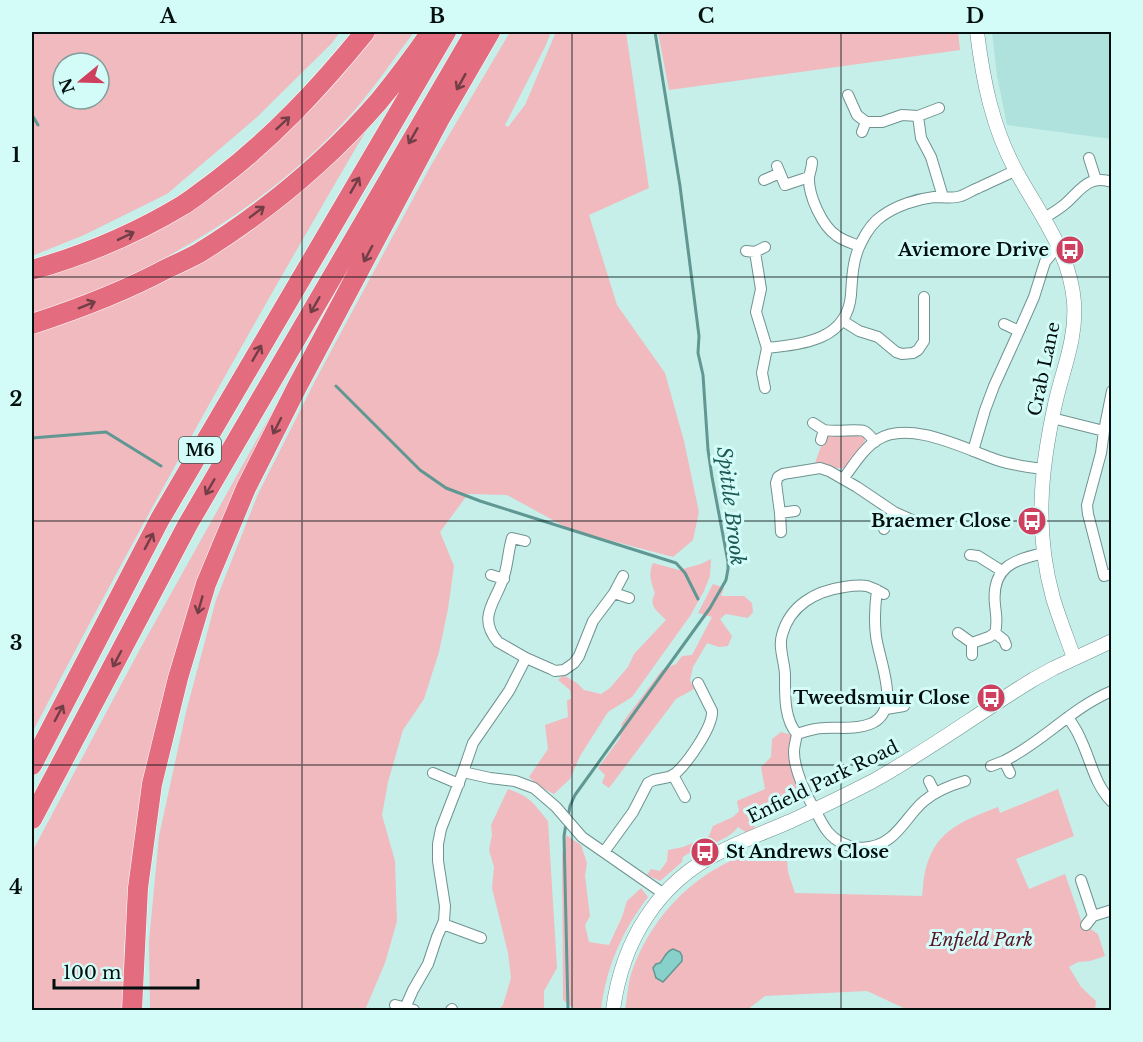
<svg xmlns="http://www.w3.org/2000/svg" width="1143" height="1042" font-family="'Libre Baskerville',serif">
<rect width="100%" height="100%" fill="#c6efea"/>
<path fill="#b0e2dd" d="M992 32H1111V139L1007 125 997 76Z"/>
<path fill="#f0babf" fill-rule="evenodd" d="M32 32H340L332 43 256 118 167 194 84 235 32 256ZM63 63H99V99H63Z
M371 32H414C394 58 375 87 353 112 302 170 238 217 170 255 157 262 144 270 130 277 98 291 64 302 32 314V276L169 219Z
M510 32H551L545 47 505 125 508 127 525 105 556 32H626L649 188 589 215 617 305 665 373 684 441 699 512 693 540 673 557 571 530 507 495 468 494 440 532 454 566 448 609 439 652 424 699 403 730 388 782 382 815 395 861 397 921 385 963 365 1010H150L149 941 159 836 186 712 216 600 258 494 316 379 430 167Z
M658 32H958L960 50 669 90Z
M367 129C250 328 138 529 32 733V330L115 300 342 152Z
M303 357 211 559 129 904 124 947 123 1010H32V852L140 649Z
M863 435 865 440 864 444 844 468C834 470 825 463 815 463L824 438 826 436Z
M711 559 710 576 704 591 690 616 632 697 608 712 580 756 570 779 554 794 539 786 529 777 548 749 545 725 568 717 567 701 571 698 570 690 558 680 563 675 577 683 584 690 601 694 610 688 628 667 634 654 666 620C657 610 648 607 655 593 651 582 648 574 653 563L679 570 701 564Z
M713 584 724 588 721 596H744L752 603 753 612 748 618 726 614 720 619 732 636 728 646 719 647 707 643 693 667 690 680 694 689 676 699 609 788 602 783 605 775 598 768 620 738 622 723 662 670 676 664 682 656 692 655 712 617 698 613Z
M781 732 792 735 800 791 796 800 786 808 754 822 755 831 747 833 738 827C725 844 700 845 683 857L682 862 660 881 647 875 651 869 660 871 667 861 668 850 683 847 709 836 713 826 733 817 739 811 737 801 765 789 761 767 771 757 772 739Z
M508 789C531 797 533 803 548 821L557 968 544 991V1010H498L503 1005 511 978 508 953 492 888 494 867 489 850 492 835 491 825Z
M1058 789 1074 836 1016 859 1029 889 1065 874 1082 923 1098 934 1105 956 1090 961 1078 962 1069 967 1081 987 1096 1001 1095 1010H980L970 1009 908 1010 867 991 765 996 747 1010H625C627 999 628 985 631 974 654 906 713 853 786 846L788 872 795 893 922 896C923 890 923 883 924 877 932 832 959 822 998 807L1000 813Z
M566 835 581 845 587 863 585 876 590 916 585 925 589 942 609 945 622 917 627 901 641 888 648 897C622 931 606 968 601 1010H576L563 1000 562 856Z"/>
<path fill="#88d1ca" stroke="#609792" stroke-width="1.5" d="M673 949 680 952 682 956V961L663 982 656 978 653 968 656 964 660 963C665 957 665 952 673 949Z"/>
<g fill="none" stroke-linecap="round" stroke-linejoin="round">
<path stroke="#609792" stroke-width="3" d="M32 115 38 125
M336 386 420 470 446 488 480 501 676 563 685 573 698 599
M32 438 106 432 161 466
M568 817 570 806 575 795 710 608 726 580 728 569V562L712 477 708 450 703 375 698 353 699 336 680 186 655 32
M566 824 564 836 568 1010"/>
<g stroke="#6e9390" stroke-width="12">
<path id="minor" d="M848 95 857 115 866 122 862 132
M918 116 921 138 931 157 943 197
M866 122H882L902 115 918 116 939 108
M1089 158 1096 180
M812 162C812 167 810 172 809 177 808 195 822 226 837 236 844 241 852 243 859 246
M777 166 785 185 809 177
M764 180 780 173
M1044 218C1051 214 1059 209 1065 204 1080 191 1088 174 1112 182
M746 251 755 252 765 247
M755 252 761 289 756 312 767 348 762 373 765 388
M843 321 859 331 878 337 896 352 902 354 913 353 918 350 924 341V297
M1004 324 1019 331 1034 297 1045 262 1059 245
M767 348C804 344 847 340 851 295 852 277 853 257 862 241 867 231 873 222 882 216 896 206 916 199 934 197 943 197 953 199 961 196 967 194 972 190 978 188 990 182 1003 177 1016 170
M1112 391 1104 431 1101 453 1087 505 1088 514 1104 576 1112 574
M1052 418 1104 431
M813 423 824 430 821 440
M824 430C833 432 860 429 864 431 868 433 872 438 875 442
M973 451 985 410 994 386 1019 331
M843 479C853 466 863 449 877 440 909 419 965 449 997 460 1012 465 1027 467 1043 469
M780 513 776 483 778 477 783 474 820 468 829 471 857 487 894 512
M884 529 894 512 912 520
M781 532 780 513 795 511
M525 541 512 538C508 551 508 564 504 576 497 601 476 616 498 642L526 658 551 669 555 671 564 670 574 663 579 656 593 621 614 593 623 576
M970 555 978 556 1002 571
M491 575 504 579
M614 593 629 598
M884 594C879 591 873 588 867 586 860 585 851 586 844 587 816 591 790 605 782 635 778 648 785 662 785 676 785 695 784 719 797 734 796 740 794 746 794 752 794 770 807 797 816 812 820 819 823 826 828 832 843 850 871 853 890 838 903 828 911 812 924 801 936 791 951 785 965 781
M958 633 972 643V655
M995 633 1004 640 1006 645
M972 643 989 637 995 633C998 622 996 615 995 605 991 567 1014 559 1045 553
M886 709 904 706
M1068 717C1072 724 1077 730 1080 738 1091 760 1094 784 1112 802
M797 734C806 731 815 728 824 728 839 727 855 730 870 724 903 711 879 661 876 636 874 620 875 605 877 590
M1004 761C1043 742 1071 708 1112 691
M991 766 1004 761 1010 773
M463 772 473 743 509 691 526 658
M433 773 459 784
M673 775 685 797
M929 781 935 793
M604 852 633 812 648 783 654 780 669 777 676 773C688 762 713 727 712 711L698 683
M1081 880 1093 916 1086 925
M1093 916 1112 910
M443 924 481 938
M395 1005 414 1010
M405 1008 413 990 428 964 437 937 444 921 445 906 438 861V844L441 829 463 772 490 778 515 781 534 788 556 807 582 837 664 894
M451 1010 452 1009"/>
</g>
<g stroke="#6e9390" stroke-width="15">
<path id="tertiary" d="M977 32C983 80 992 127 1016 171 1039 213 1070 252 1074 302 1077 341 1061 373 1054 409 1040 474 1035 533 1053 598 1059 618 1067 638 1074 658
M613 1010C622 942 657 883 720 852 743 840 768 831 791 821 819 808 846 795 873 781 929 750 980 712 1034 679L1054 668 1112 641"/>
</g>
<g stroke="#fff" stroke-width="21">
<path id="motorway" d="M32 270C85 255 135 234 183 205 194 198 205 189 216 181 273 138 320 87 365 32
M32 324C78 309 123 292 166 269 177 264 188 259 199 253 265 212 328 160 379 101 398 78 415 55 431 32
M32 765 160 519 446 32
M32 819 188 524 475 32
M132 1010 138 888 152 784 178 678 206 584 246 488 297 387 439 120 490 32"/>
</g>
<use href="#minor" stroke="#fff" stroke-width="10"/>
<use href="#tertiary" stroke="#fff" stroke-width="14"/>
<use href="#motorway" stroke="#e36c7f" stroke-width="20"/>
</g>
<defs><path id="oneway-shaft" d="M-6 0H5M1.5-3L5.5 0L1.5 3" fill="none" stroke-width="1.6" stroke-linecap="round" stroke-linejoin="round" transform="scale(1.5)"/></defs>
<g stroke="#723e46">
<use href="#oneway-shaft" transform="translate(461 82) rotate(119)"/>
<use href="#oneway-shaft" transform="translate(283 123) rotate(-43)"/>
<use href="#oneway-shaft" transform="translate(413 136) rotate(120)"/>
<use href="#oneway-shaft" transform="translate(355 185) rotate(-60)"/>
<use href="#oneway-shaft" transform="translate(257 212) rotate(-37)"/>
<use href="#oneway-shaft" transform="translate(126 236) rotate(-26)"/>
<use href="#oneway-shaft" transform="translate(368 254) rotate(118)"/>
<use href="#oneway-shaft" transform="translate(87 305) rotate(-22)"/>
<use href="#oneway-shaft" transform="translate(315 305) rotate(120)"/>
<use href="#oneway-shaft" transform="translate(257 353) rotate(-60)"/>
<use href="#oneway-shaft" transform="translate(277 426) rotate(117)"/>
<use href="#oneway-shaft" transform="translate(210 487) rotate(120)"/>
<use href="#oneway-shaft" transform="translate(149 541) rotate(-62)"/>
<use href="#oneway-shaft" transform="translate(200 605) rotate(106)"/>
<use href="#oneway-shaft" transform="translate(117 659) rotate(118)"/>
<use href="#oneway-shaft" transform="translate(59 713) rotate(-62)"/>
</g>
<path fill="none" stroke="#020f0e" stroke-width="1.5" stroke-opacity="0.55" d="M302 32V1010M572 32V1010M841 32V1010M32 277H1112M32 521H1112M32 765H1112"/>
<defs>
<g id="bus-disc" transform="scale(1.5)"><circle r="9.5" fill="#cf3f5e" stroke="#d3fcf8"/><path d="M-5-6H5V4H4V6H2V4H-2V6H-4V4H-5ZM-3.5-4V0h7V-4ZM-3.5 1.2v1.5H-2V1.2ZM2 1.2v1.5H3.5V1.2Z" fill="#fff"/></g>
</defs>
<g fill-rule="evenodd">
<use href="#bus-disc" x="1070" y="250"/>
<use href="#bus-disc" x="1032" y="521"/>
<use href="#bus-disc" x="991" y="698"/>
<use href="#bus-disc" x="705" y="852"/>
</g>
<g text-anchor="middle" stroke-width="6" stroke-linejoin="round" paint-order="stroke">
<rect fill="#d3fcf8" stroke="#415654" stroke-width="1.5" x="179" y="437" width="42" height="26" rx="4.5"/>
<g font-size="16" font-weight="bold" fill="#020f0e">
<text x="200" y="456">M6</text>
</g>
<g font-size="18" font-weight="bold" fill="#020f0e" stroke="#d3fcf8" text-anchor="end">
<text x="1049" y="256">Aviemore Drive</text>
<text x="1011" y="527">Braemer Close</text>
<text x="970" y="704">Tweedsmuir Close</text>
<text x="726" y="858" text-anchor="start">St Andrews Close</text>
</g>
<g font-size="18" fill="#020f0e" stroke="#d3fcf8">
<text transform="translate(1044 369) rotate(-78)" y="6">Crab Lane</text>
<text transform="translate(823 782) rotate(-26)" y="6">Enfield Park Road</text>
</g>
<g font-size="18" font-style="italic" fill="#5d1526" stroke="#d3fcf8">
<text x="981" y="946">Enfield Park</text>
</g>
<g font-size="20" font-style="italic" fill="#1d5a56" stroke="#d3fcf8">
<text transform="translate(731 506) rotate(83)" y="7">Spittle Brook</text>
</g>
</g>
<rect width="1143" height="1042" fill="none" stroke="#d3fcf8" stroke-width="66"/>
<g transform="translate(81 81) rotate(251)"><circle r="28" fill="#d3fcf8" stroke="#7f9d9a" stroke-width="1.5"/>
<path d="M0-4.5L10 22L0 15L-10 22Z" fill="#cf3f5e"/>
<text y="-9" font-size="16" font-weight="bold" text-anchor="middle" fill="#020f0e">N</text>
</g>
<path d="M54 979v9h144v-9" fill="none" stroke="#020f0e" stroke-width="3"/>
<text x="63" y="979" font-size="18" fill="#020f0e" stroke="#d3fcf8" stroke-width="4.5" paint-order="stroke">100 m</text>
<rect x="33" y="33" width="1077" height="976" fill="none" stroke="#020f0e" stroke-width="2"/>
<g font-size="20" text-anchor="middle" font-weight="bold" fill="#020f0e">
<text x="168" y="23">A</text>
<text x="437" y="23">B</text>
<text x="706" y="23">C</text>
<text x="975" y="23">D</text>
<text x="16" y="162">1</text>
<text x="16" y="406">2</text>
<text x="16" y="650">3</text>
<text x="16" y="894">4</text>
</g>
</svg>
